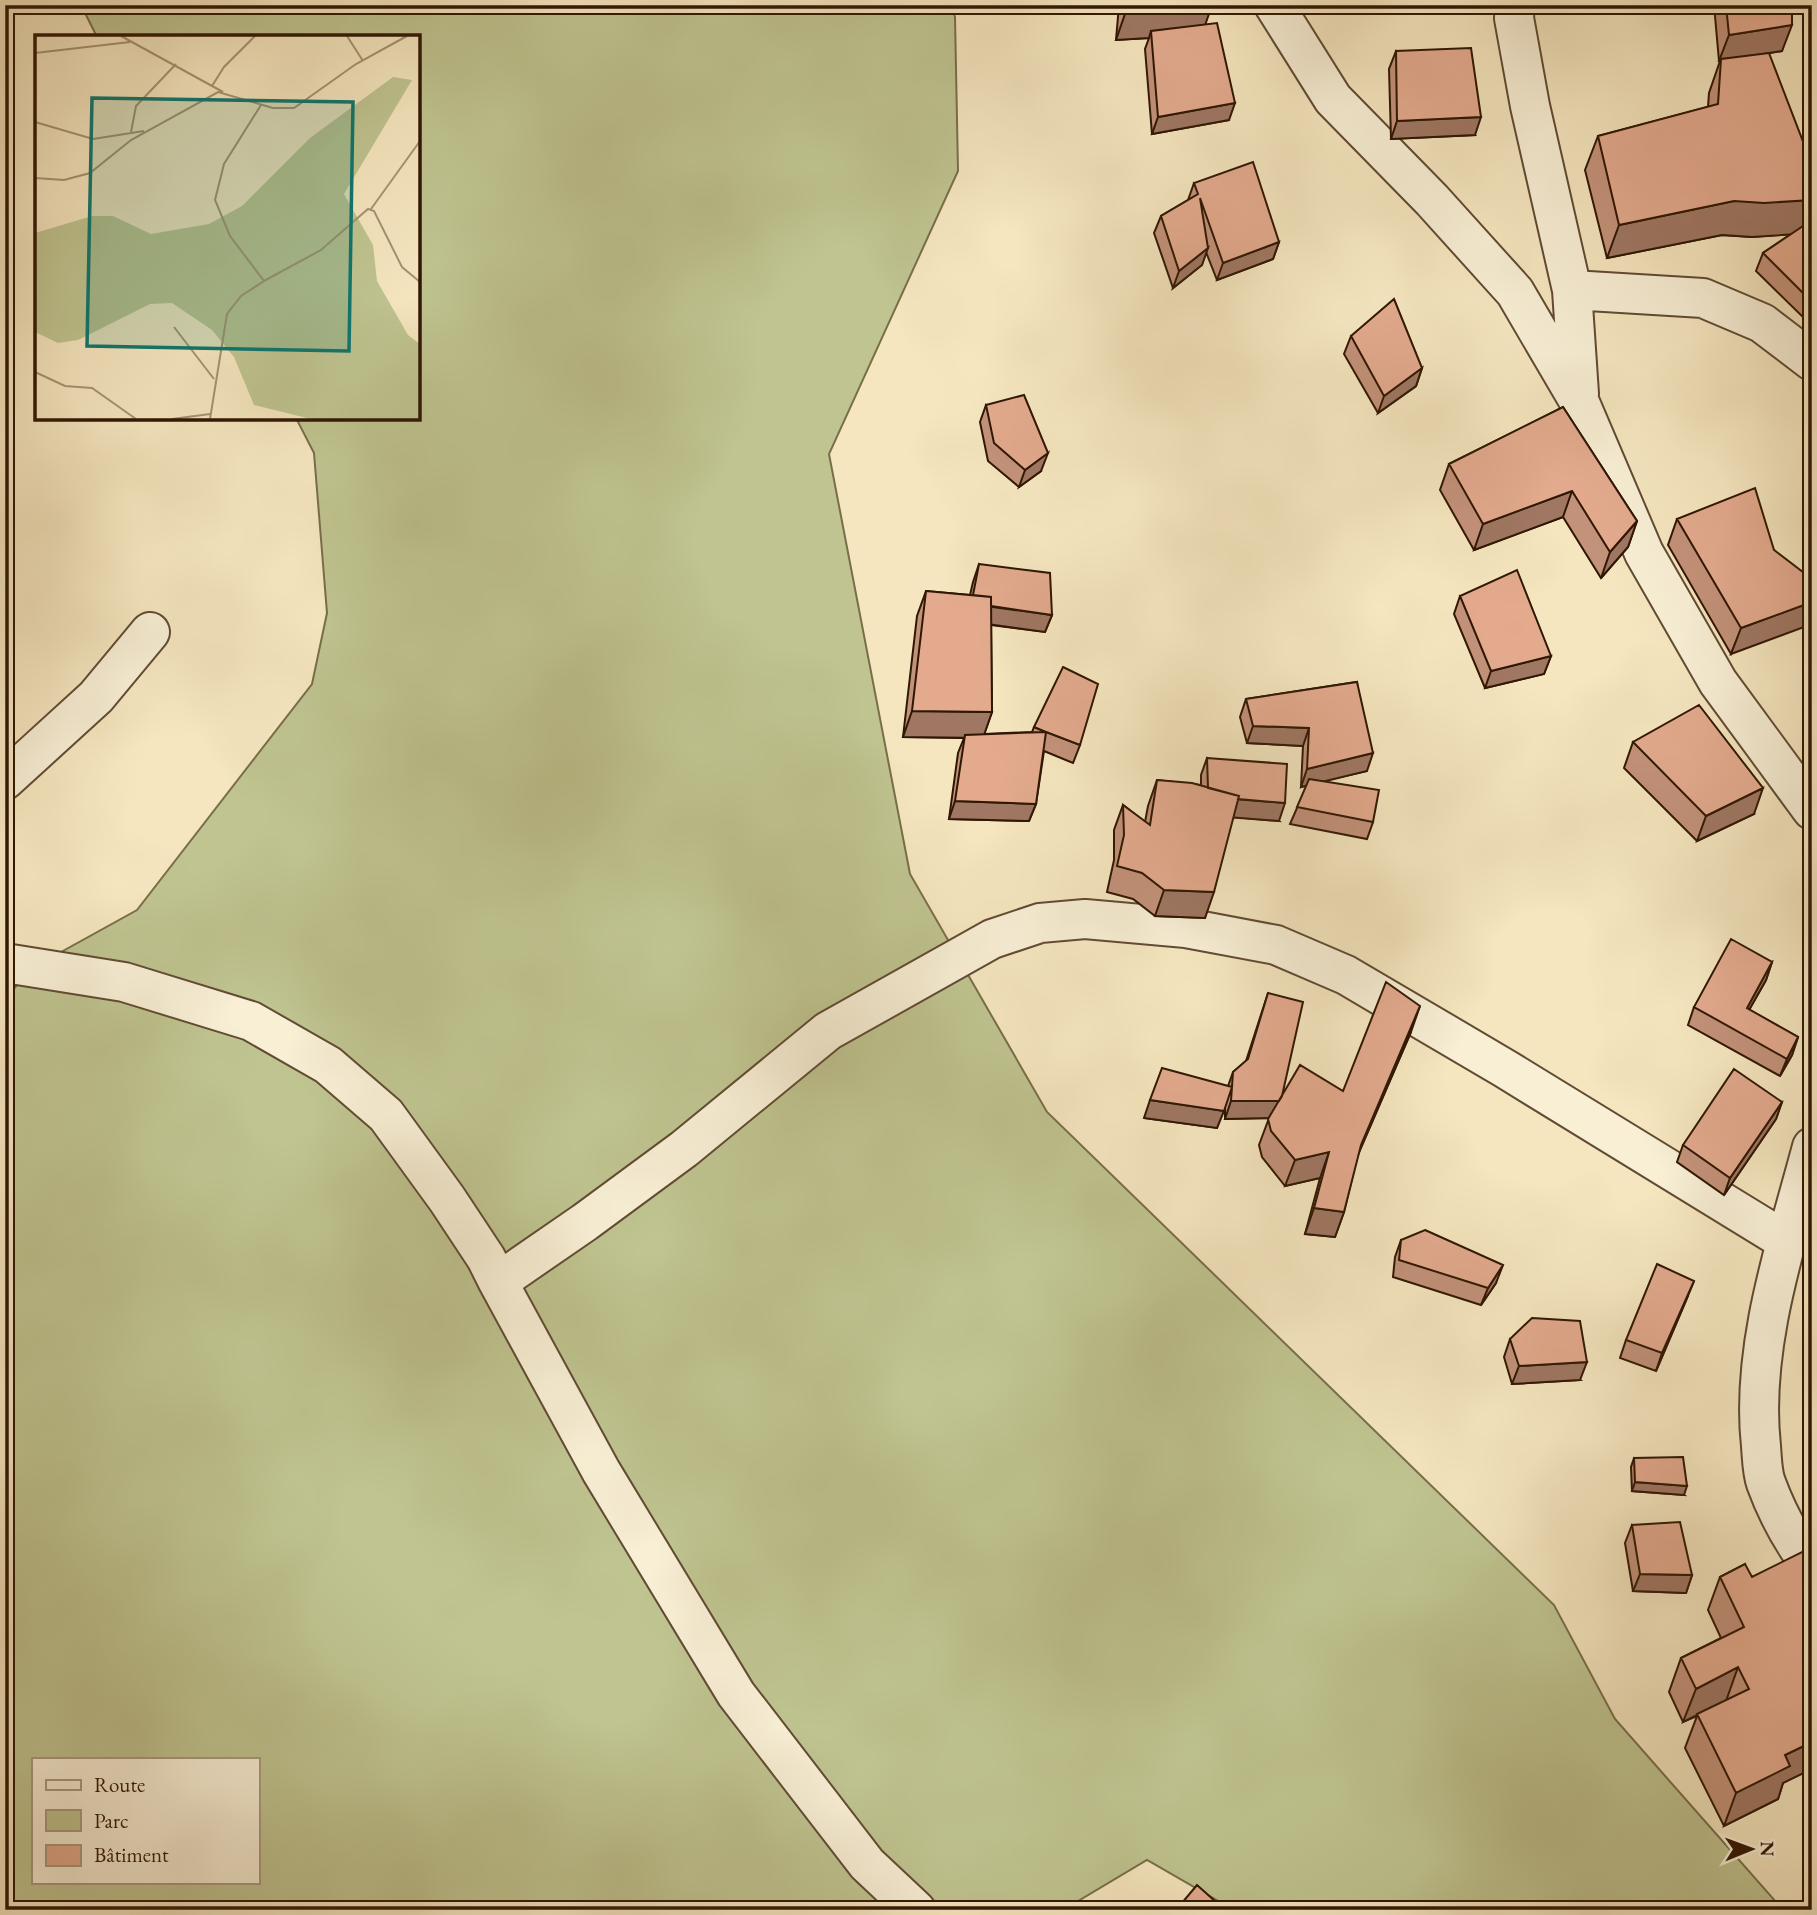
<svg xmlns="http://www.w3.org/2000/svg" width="1817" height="1915" font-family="'EB Garamond',serif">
<rect width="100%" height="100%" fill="#f5e6bf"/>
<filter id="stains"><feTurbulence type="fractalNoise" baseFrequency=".00286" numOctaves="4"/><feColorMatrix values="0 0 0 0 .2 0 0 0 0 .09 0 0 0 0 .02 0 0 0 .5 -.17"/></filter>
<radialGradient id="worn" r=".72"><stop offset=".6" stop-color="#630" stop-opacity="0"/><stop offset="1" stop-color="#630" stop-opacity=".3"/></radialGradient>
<path fill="#bfc490" stroke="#786e4a" stroke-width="2" fill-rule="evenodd" d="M81 5H951L955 17 958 171 829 454 910 874 1047 1112 1554 1605 1615 1719 1783 1910H1234L1147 1860 1063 1910H5V998L34 967 137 910 312 684 327 613 314 453 296 418H418V37H97ZM33 1759H257V1882H33Z"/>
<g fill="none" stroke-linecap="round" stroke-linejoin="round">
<g stroke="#614b33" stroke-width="42">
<path id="minor" d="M1274 5 1333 99 1432 200 1515 292 1580 403 1644 553 1718 682 1812 810
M1515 5 1514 18 1530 106 1572 290 1579 394
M1572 290 1703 298 1762 323 1812 361
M5 780 96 697 150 632
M5 963 124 982 251 1021 328 1065 386 1115 447 1199 486 1258 498 1282 585 1222 684 1149 828 1031 992 939 1040 923 1085 919 1186 928 1276 945 1346 975 1504 1068 1786 1241
M1812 1147C1787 1241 1750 1348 1761 1446 1762 1458 1762 1472 1766 1483 1777 1513 1792 1541 1812 1567
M498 1282 601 1471 736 1694 867 1864 916 1910"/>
</g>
<use href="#minor" stroke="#f8efd5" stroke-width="38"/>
</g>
<path fill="#c3927a" stroke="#301704" stroke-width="2" d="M1119 5H1211L1205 24 1229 120 1152 134 1145 49 1149 38 1116 40Z
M1714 5H1792L1782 51 1764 54 1812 165V321L1809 323 1756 271 1763 253 1791 234 1752 237 1722 235 1607 258 1585 170 1598 136 1708 107 1709 93 1720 61H1719Z
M1396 51 1475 135 1391 139 1389 69Z
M1194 183 1279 242 1273 259 1217 280 1206 252 1202 265 1173 288 1154 233 1161 216 1188 200Z
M1351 336 1422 368 1416 386 1378 413 1344 354Z
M986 405 1041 471 1019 487 988 461 980 422Z
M1563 407 1637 521 1628 547 1601 578 1563 517 1474 550 1440 490 1449 464Z
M1677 519 1774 550 1731 654 1668 545Z
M979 564 1052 615 1045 632 991 625 992 712 984 734 1032 732 1034 727 1080 745 1073 763 1044 751 1036 804 1029 821 949 819 958 753 964 738 903 737 917 616 926 591 970 595 973 582Z
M1460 596 1551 656 1544 674 1485 688 1454 614Z
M1357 682 1367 771 1323 781 1373 822 1367 839 1290 824 1307 785 1301 787 1303 746 1247 743 1240 717 1246 699Z
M1633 742 1754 814 1697 841 1624 768Z
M1207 758 1279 821 1233 817 1205 918 1155 916 1133 899 1107 892 1114 860V830L1123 805 1145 822 1148 806 1157 780 1201 785V775Z
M1772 962 1766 980 1749 1010 1798 1037 1792 1055 1780 1076 1688 1025 1694 1007Z
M1268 993 1282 1096 1343 1091 1411 1032 1358 1154 1344 1212 1335 1237 1305 1234 1320 1178 1285 1186 1262 1157 1259 1145 1269 1118 1225 1119V1106L1217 1128 1144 1118 1228 1086 1233 1072 1246 1061Z
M1782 1102 1776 1119 1724 1195 1677 1162 1683 1145Z
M1401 1240 1496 1283 1481 1305 1393 1277 1395 1257Z
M1687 1298 1656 1371 1620 1358 1626 1340Z
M1510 1339 1580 1380 1512 1384 1504 1357Z
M1634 1458 1684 1495 1632 1491 1631 1467Z
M1632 1525 1692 1575 1686 1593 1633 1591 1625 1543Z
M1745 1564 1783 1783 1778 1799 1724 1826 1685 1748 1697 1716 1683 1722 1669 1692 1681 1658 1721 1638 1708 1610 1720 1577Z"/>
<path fill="#9f7763" stroke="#301704" stroke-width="2" d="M1211 8 1202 34 1151 31 1149 38 1116 40 1125 14Z
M1792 25 1782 51 1719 61 1729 35Z
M1235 103 1229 120 1152 134 1158 117Z
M1481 117 1475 135 1391 139 1397 121Z
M1812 200V233L1752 237 1722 235 1607 258 1619 225 1734 201Z
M1279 242 1273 259 1217 280 1223 263Z
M1208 248 1202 265 1173 288 1179 271Z
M1422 368 1416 386 1378 413 1384 396Z
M1048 453 1041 471 1019 487 1025 470Z
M1572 491 1563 517 1474 550 1483 524Z
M1637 521 1628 547 1601 578 1610 552Z
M1812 602V624L1731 654 1741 628Z
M971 604 1052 615 1045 632 965 621Z
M1551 656 1544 674 1485 688 1491 671Z
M912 711 992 712 983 738 903 737Z
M1253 726 1309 728 1303 746 1247 743Z
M1373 753 1367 771 1301 787 1307 769Z
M1763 788 1754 814 1697 841 1706 816Z
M1209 797 1285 803 1279 821 1202 815Z
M955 801 1036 804 1029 821 949 819Z
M1164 890 1214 892 1205 918 1155 916Z
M1772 962 1766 980 1740 1026 1747 1008Z
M1420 1006 1411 1032 1351 1171 1361 1145Z
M1798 1037 1792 1055 1780 1076 1787 1059Z
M1150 1100 1224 1111 1217 1128 1144 1118Z
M1231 1101H1281L1274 1118 1225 1119Z
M1782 1102 1776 1119 1724 1195 1730 1178Z
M1329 1152 1320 1178 1285 1186 1295 1160Z
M1314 1208 1344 1212 1335 1237 1305 1234Z
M1503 1265 1496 1283 1481 1305 1488 1288Z
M1694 1281 1687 1298 1656 1371 1662 1353Z
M1587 1362 1580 1380 1512 1384 1519 1366Z
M1635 1482 1687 1486 1684 1495 1632 1491Z
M1640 1574 1692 1575 1686 1593 1633 1591Z
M1738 1667 1726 1701 1683 1722 1696 1689Z
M1812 1742V1769L1783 1783 1778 1799 1724 1826 1736 1793 1785 1755Z"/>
<path fill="#e3aa8e" stroke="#301704" stroke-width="2" d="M1126 5H1211V8L1125 14Z
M1726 5H1792V25L1729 35Z
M1217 23 1235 103 1158 117 1151 31Z
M1471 48 1481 117 1397 121 1396 51Z
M1769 53 1812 165V200L1764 203 1734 201 1619 225 1598 136 1718 104 1721 59Z
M1253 162 1279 242 1223 263 1200 198 1208 248 1179 271 1161 216 1198 194 1194 183Z
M1812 220V302L1763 253Z
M1394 299 1422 368 1384 396 1351 336Z
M1024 395 1048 453 1025 470 994 443 986 405Z
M1563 407 1637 521 1610 552 1572 491 1483 524 1449 464Z
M1755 488 1774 550 1812 579V602L1741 628 1677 519Z
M979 564 1050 573 1052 615 991 606V597L973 595Z
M1517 570 1551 656 1491 671 1460 596Z
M926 591 991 597 992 712 912 711Z
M1063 667 1098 684 1080 745 1046 732 1036 804 955 801 965 735 1046 732 1034 727Z
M1357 682 1373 753 1307 769 1309 728 1253 726 1246 699Z
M1699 705 1763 788 1706 816 1633 742Z
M1207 758 1287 764 1285 803 1238 799 1239 796 1208 788Z
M1309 779 1379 790 1373 822 1297 807Z
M1157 780 1192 783 1239 796 1214 892 1164 890 1142 873 1117 866 1124 835 1123 805 1150 825Z
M1731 939 1772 962 1747 1008 1798 1037 1787 1059 1694 1007Z
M1386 982 1420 1006 1361 1145 1344 1212 1314 1208 1329 1152 1295 1160 1271 1131 1268 1119 1300 1065 1343 1091Z
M1268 993 1303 1002 1282 1096 1279 1101H1231L1233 1072 1248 1059Z
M1162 1068 1232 1087 1224 1111 1150 1100Z
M1734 1069 1782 1102 1730 1178 1683 1145Z
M1425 1230 1503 1265 1488 1288 1399 1260 1401 1240Z
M1657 1264 1694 1281 1662 1353 1626 1340Z
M1532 1318 1580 1321 1587 1362 1519 1366 1510 1339Z
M1683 1457 1687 1486 1635 1482 1634 1458Z
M1680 1522 1692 1575 1640 1574 1632 1525Z
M1812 1547V1742L1785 1755 1790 1766 1736 1793 1697 1714 1749 1689 1738 1667 1696 1689 1681 1658 1744 1627 1720 1577 1745 1564 1752 1577Z
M1197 1885 1225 1910H1176Z"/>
<g transform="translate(35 35)">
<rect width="385" height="385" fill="#f5e6bf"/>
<path d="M358 42 377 45 309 159 338 210 342 246 373 300 385 309V384H276L219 370 199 322 177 295 137 268 115 269 43 305 23 308 0 297V198L57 181H78L116 199 174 189 207 171 275 103Z" fill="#bfc490"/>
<path fill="none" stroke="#a69374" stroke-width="2" d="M86 1 188 57M312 1 328 26M0 18 95 7M177 51 189 32 220 1M0 87 58 104 109 96M96 97 101 71 141 29M0 143 29 145 55 138 96 105 183 57 238 73H259L321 29 372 1M336 174 385 106M229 246 286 215 333 174 339 176 367 232 385 247M139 292 179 344M0 337 30 351 57 353 101 384M137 384 175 379M175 384 192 279 206 261 229 246 195 201 180 165 189 129 226 70"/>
<path fill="#0f766e" fill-opacity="0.15" stroke="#0f766e" stroke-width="3.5" d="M57 63 318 67 314 316 52 311Z"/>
<rect width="385" height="385" fill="none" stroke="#301704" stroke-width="3.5"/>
</g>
<rect width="1817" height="1915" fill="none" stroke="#f5e6bf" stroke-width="28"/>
<rect x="7" y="7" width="1803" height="1901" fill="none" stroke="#301704" stroke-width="3.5"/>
<rect x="14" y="14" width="1789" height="1887" fill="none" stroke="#301704" stroke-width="2"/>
<rect x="32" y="1758" width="228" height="126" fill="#f8efd5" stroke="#a89981" stroke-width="2"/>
<rect x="46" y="1780" width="35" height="10" fill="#f8efd5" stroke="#a89981" stroke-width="2"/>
<text x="94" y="1792" font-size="21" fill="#301704">Route</text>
<rect x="46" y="1810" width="35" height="21" fill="#bfc490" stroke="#a89981" stroke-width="2"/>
<text x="94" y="1828" font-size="21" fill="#301704">Parc</text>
<rect x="46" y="1845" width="35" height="21" fill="#e3aa8e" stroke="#a89981" stroke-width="2"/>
<text x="94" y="1862" font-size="21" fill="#301704">Bâtiment</text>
<g transform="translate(1751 1849) rotate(89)" stroke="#f8efd5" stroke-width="5" paint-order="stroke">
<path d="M0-5L12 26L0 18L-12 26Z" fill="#301704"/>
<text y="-10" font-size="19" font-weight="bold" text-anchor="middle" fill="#301704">N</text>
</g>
<rect width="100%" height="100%" filter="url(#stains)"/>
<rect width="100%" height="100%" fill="url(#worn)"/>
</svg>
